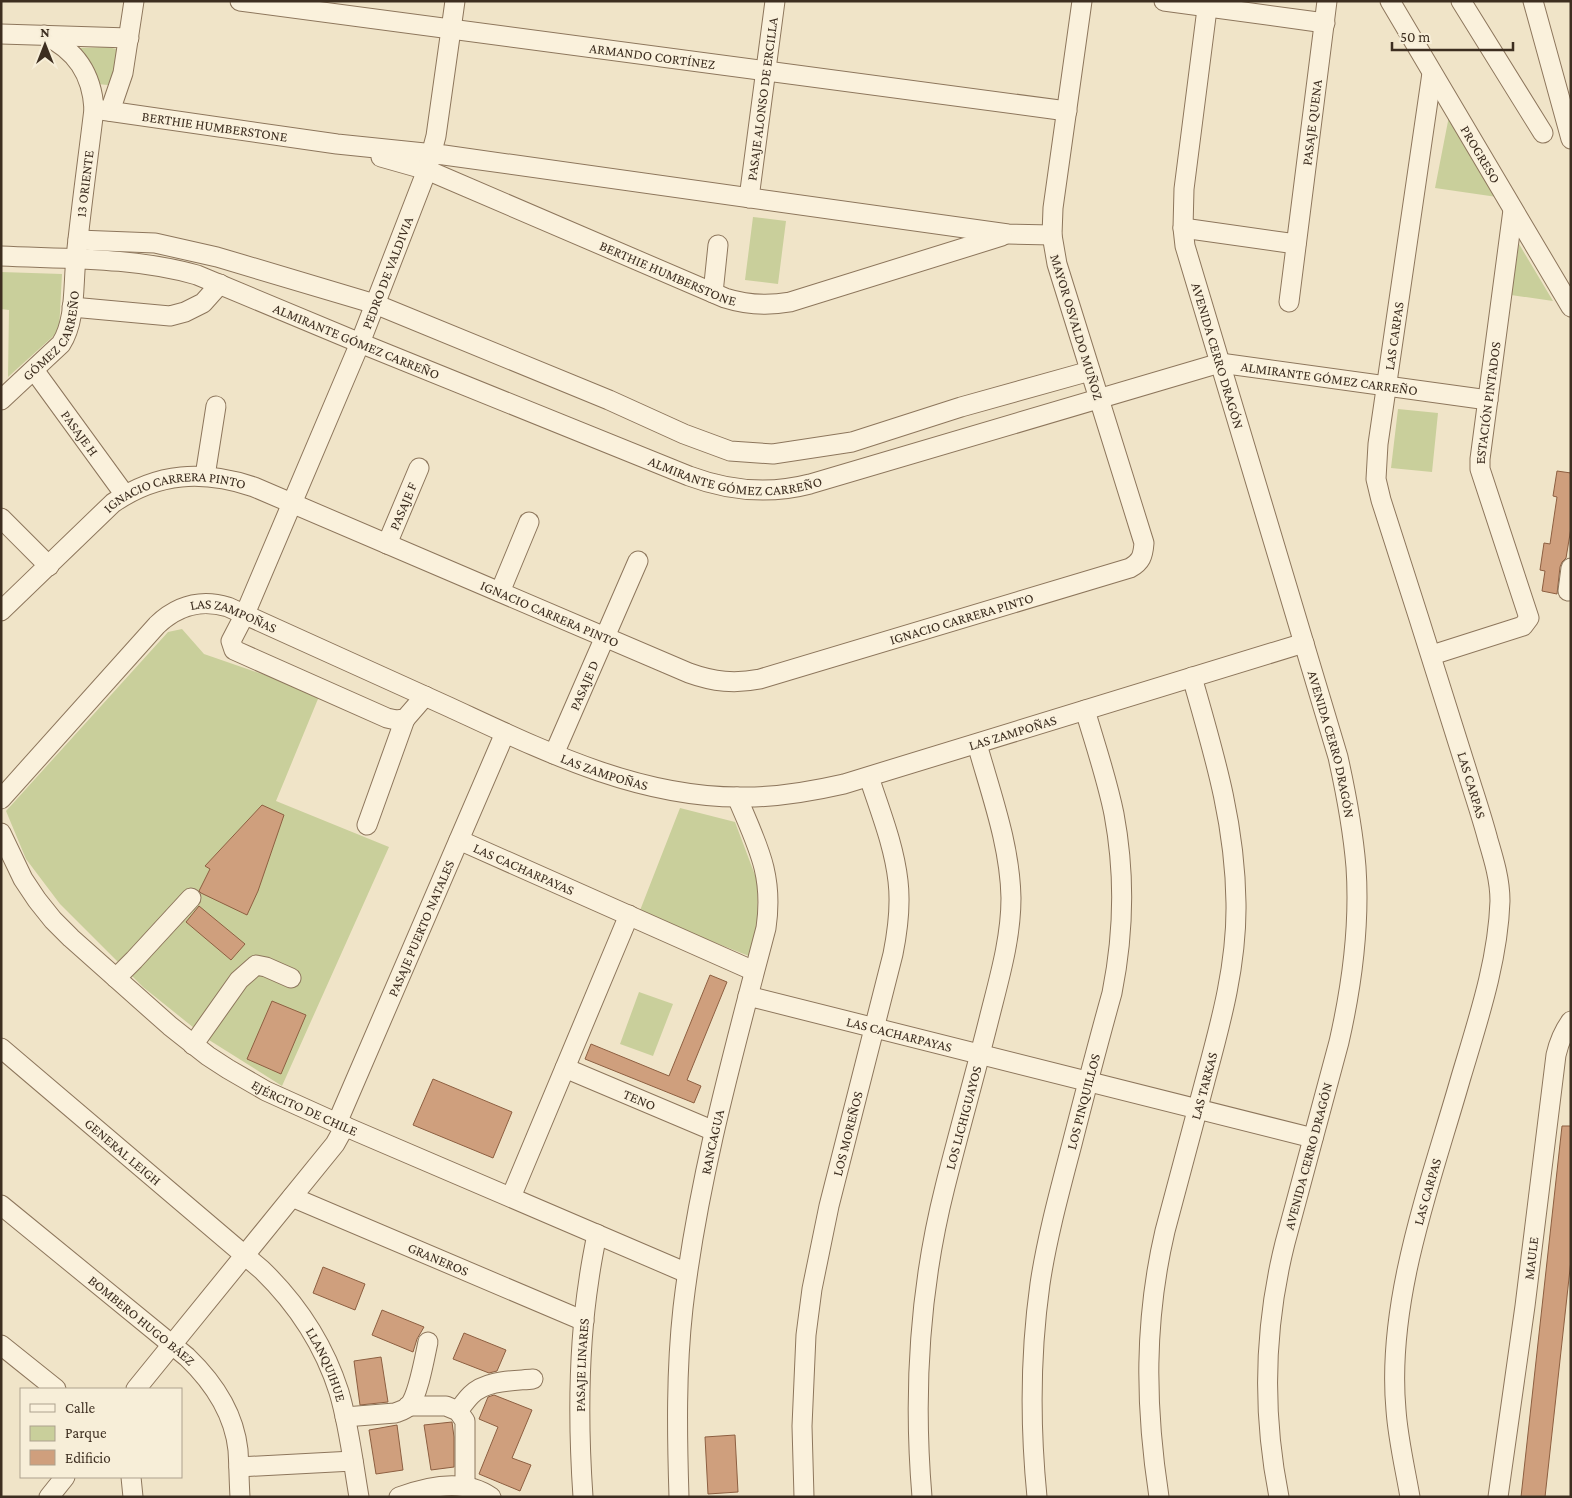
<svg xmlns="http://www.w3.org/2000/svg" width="1572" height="1498" font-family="'Crimson Pro',serif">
<rect width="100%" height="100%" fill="#f0e4c8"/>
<path fill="#c9cf9b" d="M108 47 116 49 118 63 108 85 97 84 91 63 79 48Z
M1450 111 1497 197 1435 188Z
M753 217 786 221 778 284 745 280Z
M1519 244 1553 301 1511 295Z
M1 272 62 274 59 331 8 377 9 310 1 309Z
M1398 409 1438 413 1432 472 1391 468Z
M182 629 204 654 320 694 276 801 389 847 282 1086 209 1040 143 987 60 904 26 859 6 811 168 632Z
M680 808 735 822 758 883 757 924 749 956 639 913Z
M639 992 673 1004 653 1056 620 1044Z"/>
<path fill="#cf9f7d" stroke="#8d5f41" d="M1557 471 1571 473V528L1566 558 1562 562 1560 567 1557 594 1542 591 1545 571 1540 570 1544 543 1550 544 1557 497 1553 496Z
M262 805 284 815 258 891 247 915 201 893 199 891 210 869 205 866Z
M199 906 245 944 231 960 186 922Z
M710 975 727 982 687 1080 701 1086 694 1103 585 1059 591 1044 669 1076Z
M272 1001 306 1015 281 1074 247 1059Z
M433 1079 512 1112 493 1158 413 1125Z
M1562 1126H1571V1260L1545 1497H1521Z
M323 1267 365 1284 355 1310 313 1293Z
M382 1310 424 1327 417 1339 413 1352 372 1335Z
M464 1333 506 1350 497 1371 489 1373 453 1359Z
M381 1357 388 1402 360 1405 354 1361Z
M494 1395 532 1410 512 1458 531 1465 520 1491 479 1474 498 1427 479 1419 488 1397Z
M452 1422 454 1437V1467L431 1470 424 1425Z
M397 1425 403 1470 376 1474 369 1430Z
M735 1435 738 1492 708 1494 705 1437Z"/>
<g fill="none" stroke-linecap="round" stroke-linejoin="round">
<g stroke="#8d765c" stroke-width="21">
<g id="minor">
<path id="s1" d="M240 1 1067 111"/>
<path d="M1164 1 1325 23"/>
<path id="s2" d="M1208 1 1184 189 1183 228 1185 246 1338 757C1346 793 1353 830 1356 867 1360 926 1352 985 1339 1042L1285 1243C1264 1327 1262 1412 1279 1497"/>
<path id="s3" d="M1390 1 1571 307"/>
<path d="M1461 1 1543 133"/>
<path d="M1533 1 1571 139"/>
<path d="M1 34 129 38"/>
<path id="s4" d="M94 109 337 144 444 155 1008 234 1052 235"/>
<path d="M110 111 123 73 134 1"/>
<path id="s5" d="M381 157 427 170 725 298C747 305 768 306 790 302L1002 236"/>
<path id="s6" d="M749 198 775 1"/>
<path d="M1183 228 1296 244"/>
<path d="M78 240 155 243 217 257 375 304 609 400 684 434 730 451 773 454 852 442 961 407 1090 371"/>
<path id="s7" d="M1 256C67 259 133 257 197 275L360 343 689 476C729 491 768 495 810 484L1220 363 1488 400"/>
<path d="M713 293 718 245"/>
<path id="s8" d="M1289 302 1327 1"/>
<path d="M72 307 170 316 185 312 203 303 220 284"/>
<path id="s9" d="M34 370 125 495"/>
<path id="s10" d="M1 400 61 344C76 321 73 285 76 258 81 208 88 159 94 109 92 74 76 50 44 35"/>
<path d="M205 476 216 406"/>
<path d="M1 518 49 566"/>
<path id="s11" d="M387 544 419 468"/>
<path d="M1568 591 1571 568"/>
<path d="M500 592 529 522"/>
<path id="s12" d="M1 611 113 503C158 472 203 470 254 487L689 673C714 682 735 684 760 679L1130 568C1141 562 1143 556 1144 543L1057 264 1052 235 1053 208 1082 1"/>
<path id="s13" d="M1432 655 1523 626 1529 618 1480 469V459L1513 210"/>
<path id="s14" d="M425 696 405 719 396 720 387 718 234 650 231 641 245 614 360 343 427 170 436 136 455 1"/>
<path id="s15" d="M554 754 638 561"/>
<path id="s16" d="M1 799 157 625C178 605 201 599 228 607 302 640 375 674 449 707 540 749 635 797 739 797 775 798 809 792 844 784L1304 643"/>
<path d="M367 825 405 719"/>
<path id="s17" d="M1 833 23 879 37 900 53 920 71 938 170 1026 208 1056 228 1069 266 1091 337 1123 687 1273"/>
<path id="s18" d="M459 840 754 971"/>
<path d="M116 978 134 960 191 898"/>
<path id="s19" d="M748 996 1313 1138"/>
<path d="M193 1045 239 980 256 965 266 967 291 978"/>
<path id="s20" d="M1 1048 262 1270C297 1304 324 1345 339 1392 349 1426 353 1462 359 1497"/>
<path id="s21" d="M565 1068 714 1131"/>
<path id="s22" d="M337 1123 505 733"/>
<path id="s23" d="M292 1197 584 1321"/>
<path d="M511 1197 629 915"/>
<path id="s24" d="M1 1205 187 1357C213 1382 234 1413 238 1450 239 1466 239 1481 240 1497"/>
<path d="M1 1345 56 1389"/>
<path d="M136 1389 335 1144 345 1126"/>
<path d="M408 1406H446L458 1411 465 1421V1486"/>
<path d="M458 1411C462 1406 466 1400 471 1395 486 1380 513 1381 533 1379"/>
<path d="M345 1417 395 1413C400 1411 405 1410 409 1406 418 1396 425 1356 428 1342"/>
<path d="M239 1467 353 1461"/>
<path d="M131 1477 133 1497"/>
<path d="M49 1497 65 1477"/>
<path d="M399 1497C428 1486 464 1478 491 1497"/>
<path id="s25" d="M583 1497C578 1425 578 1350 589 1279 591 1264 594 1249 597 1234"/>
<path id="s26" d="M679 1497C677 1434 676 1371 683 1308 698 1179 733 1054 766 928 774 874 757 845 737 797"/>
<path id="s27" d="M804 1497 802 1426 806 1335 812 1289 829 1206 893 954C898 929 901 906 898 881 894 845 880 811 869 777"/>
<path id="s28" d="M922 1497C913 1391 919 1290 945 1187 959 1131 975 1075 989 1019 999 979 1011 939 1011 898 1010 845 991 794 977 744"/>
<path id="s29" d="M1037 1497C1030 1426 1030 1355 1040 1284 1047 1237 1060 1190 1072 1144 1085 1093 1098 1043 1112 993 1124 933 1125 873 1114 814 1107 779 1095 744 1085 710"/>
<path id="s30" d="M1159 1497C1145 1406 1144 1321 1165 1231 1178 1181 1192 1131 1205 1081 1221 1022 1237 964 1236 903 1235 822 1214 754 1192 677"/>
<path id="s31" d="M1410 1497C1405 1468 1398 1439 1396 1410 1386 1300 1431 1182 1461 1077 1478 1020 1498 961 1500 901 1500 880 1494 860 1488 840 1482 817 1474 794 1467 771 1439 681 1410 590 1381 500L1376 479 1378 444 1432 73"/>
<path id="s32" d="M1498 1497 1525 1306 1556 1055C1559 1042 1563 1032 1571 1021"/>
</g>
</g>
<use href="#minor" stroke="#faf1dc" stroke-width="19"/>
</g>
<g text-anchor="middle" stroke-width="4" stroke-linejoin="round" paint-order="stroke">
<g font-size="14" fill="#3d2e20" stroke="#f7eed8">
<text dy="5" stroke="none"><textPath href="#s1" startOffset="416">ARMANDO CORTÍNEZ</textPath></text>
<text dy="5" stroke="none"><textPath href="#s6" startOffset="100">PASAJE ALONSO DE ERCILLA</textPath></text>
<text dy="5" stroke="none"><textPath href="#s8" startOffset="181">PASAJE QUENA</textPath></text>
<text dy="5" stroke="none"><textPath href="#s4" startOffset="122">BERTHIE HUMBERSTONE</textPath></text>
<text dy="5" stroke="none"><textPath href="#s3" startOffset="178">PROGRESO</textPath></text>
<text dy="5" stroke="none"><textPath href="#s10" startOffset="245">13 ORIENTE</textPath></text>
<text dy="5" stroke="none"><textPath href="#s14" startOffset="626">PEDRO DE VALDIVIA</textPath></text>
<text dy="5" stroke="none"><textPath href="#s5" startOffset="310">BERTHIE HUMBERSTONE</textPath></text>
<text transform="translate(1077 327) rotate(73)" y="5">MAYOR OSVALDO MUÑOZ</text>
<text dy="5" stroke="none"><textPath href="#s10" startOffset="85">GÓMEZ CARREÑO</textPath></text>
<text dy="5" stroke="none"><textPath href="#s31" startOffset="1195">LAS CARPAS</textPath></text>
<text dy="5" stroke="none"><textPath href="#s7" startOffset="370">ALMIRANTE GÓMEZ CARREÑO</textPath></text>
<text dy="5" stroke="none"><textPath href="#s2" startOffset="361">AVENIDA CERRO DRAGÓN</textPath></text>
<text dy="5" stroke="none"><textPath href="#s7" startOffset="1390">ALMIRANTE GÓMEZ CARREÑO</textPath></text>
<text dy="5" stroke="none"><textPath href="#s13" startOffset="329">ESTACIÓN PINTADOS</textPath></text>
<text dy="5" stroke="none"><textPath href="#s9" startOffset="78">PASAJE H</textPath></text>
<text dy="5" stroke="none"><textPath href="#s7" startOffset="775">ALMIRANTE GÓMEZ CARREÑO</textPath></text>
<text dy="5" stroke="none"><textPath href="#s12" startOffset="220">IGNACIO CARRERA PINTO</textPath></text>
<text dy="5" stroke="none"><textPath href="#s11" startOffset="41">PASAJE F</textPath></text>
<text dy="5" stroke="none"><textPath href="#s12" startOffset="625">IGNACIO CARRERA PINTO</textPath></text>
<text dy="5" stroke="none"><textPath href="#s16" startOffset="318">LAS ZAMPOÑAS</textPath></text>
<text dy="5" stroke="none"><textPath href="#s12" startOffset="1059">IGNACIO CARRERA PINTO</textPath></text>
<text dy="5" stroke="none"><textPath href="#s15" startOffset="75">PASAJE D</textPath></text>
<text dy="5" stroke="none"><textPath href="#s16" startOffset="1142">LAS ZAMPOÑAS</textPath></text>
<text dy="5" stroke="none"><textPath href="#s2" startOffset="766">AVENIDA CERRO DRAGÓN</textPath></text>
<text dy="5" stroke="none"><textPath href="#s16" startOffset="722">LAS ZAMPOÑAS</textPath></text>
<text transform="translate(1472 785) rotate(73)" y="5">LAS CARPAS</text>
<text dy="5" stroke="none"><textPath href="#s18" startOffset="71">LAS CACHARPAYAS</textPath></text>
<text dy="5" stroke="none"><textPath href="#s22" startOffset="212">PASAJE PUERTO NATALES</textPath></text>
<text dy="5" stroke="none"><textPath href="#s19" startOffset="156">LAS CACHARPAYAS</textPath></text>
<text dy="5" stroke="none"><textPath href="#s30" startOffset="418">LAS TARKAS</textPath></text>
<text dy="5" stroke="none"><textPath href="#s21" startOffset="81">TENO</textPath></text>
<text dy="5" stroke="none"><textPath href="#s29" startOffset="401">LOS PINQUILLOS</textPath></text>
<text dy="5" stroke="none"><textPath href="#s17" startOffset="418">EJÉRCITO DE CHILE</textPath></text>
<text dy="5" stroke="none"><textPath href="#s28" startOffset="384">LOS LICHIGUAYOS</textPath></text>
<text dy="5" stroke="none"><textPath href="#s27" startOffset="368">LOS MOREÑOS</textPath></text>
<text dy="5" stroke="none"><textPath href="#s26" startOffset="358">RANCAGUA</textPath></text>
<text dy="5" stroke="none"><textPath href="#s20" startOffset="160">GENERAL LEIGH</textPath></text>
<text transform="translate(1308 1156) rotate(-75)" y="5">AVENIDA CERRO DRAGÓN</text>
<text dy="5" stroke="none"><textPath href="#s31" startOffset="310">LAS CARPAS</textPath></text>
<text dy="5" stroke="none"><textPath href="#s32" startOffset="241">MAULE</textPath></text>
<text dy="5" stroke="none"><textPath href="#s23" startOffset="159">GRANEROS</textPath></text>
<text dy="5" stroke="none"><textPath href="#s24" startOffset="182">BOMBERO HUGO BÁEZ</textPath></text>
<text dy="5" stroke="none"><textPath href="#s20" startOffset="458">LLANQUIHUE</textPath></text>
<text dy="5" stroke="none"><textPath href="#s25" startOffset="132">PASAJE LINARES</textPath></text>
</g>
</g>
<rect width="1572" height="1498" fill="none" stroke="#3d2e20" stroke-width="5"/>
<rect x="20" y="1388" width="162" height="90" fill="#f7eed8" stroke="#ada18e"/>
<rect x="30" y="1404" width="25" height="8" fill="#faf1dc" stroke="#ada18e"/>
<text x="65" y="1413" font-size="15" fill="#3d2e20">Calle</text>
<rect x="30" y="1426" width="25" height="15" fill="#c9cf9b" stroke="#ada18e"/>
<text x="65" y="1438" font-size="15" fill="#3d2e20">Parque</text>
<rect x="30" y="1450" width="25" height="15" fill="#cf9f7d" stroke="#ada18e"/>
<text x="65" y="1463" font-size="15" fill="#3d2e20">Edificio</text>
<g transform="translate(45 45)" stroke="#f7eed8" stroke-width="4" paint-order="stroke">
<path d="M0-4L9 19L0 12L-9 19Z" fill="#3d2e20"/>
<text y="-8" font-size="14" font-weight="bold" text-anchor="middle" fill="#3d2e20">N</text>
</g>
<path d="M1392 42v8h121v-8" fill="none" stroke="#3d2e20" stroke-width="2.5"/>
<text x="1400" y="42" font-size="15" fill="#3d2e20" stroke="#f7eed8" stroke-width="4" paint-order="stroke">50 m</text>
</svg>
